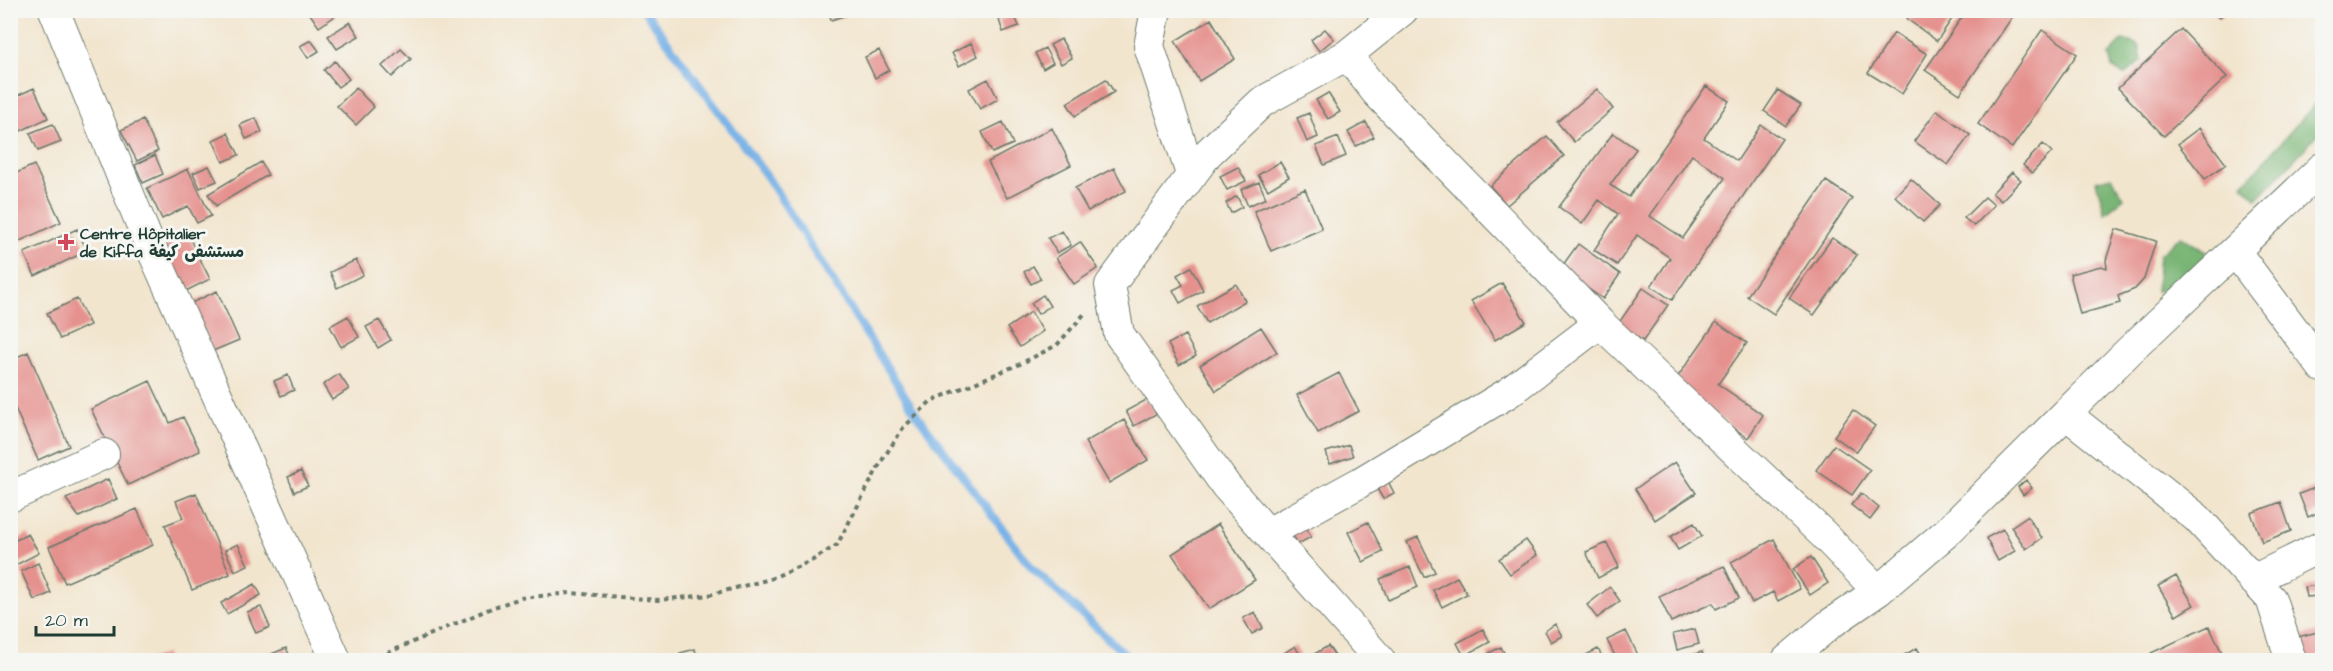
<svg xmlns="http://www.w3.org/2000/svg" width="2333" height="671" font-family="'Architects Daughter','Playpen Sans Arabic',sans-serif">
<rect width="100%" height="100%" fill="#f6f6f2"/>
<filter id="ink" filterUnits="userSpaceOnUse"><feTurbulence type="fractalNoise" baseFrequency=".0167" numOctaves="2"/><feDisplacementMap in="SourceGraphic" scale="12" xChannelSelector="R" yChannelSelector="G"/><feConvolveMatrix kernelMatrix="1 2 1 2 8 2 1 2 1" color-interpolation-filters="sRGB"/></filter>
<filter id="wash" filterUnits="userSpaceOnUse"><feTurbulence type="fractalNoise" baseFrequency=".008" numOctaves="4" result="noise"/><feDisplacementMap in="SourceGraphic" scale="24" xChannelSelector="R" yChannelSelector="G"/><feGaussianBlur stdDeviation="1.35" result="paint"/><feColorMatrix in="noise" values="0 0 0 0 0 0 0 0 0 0 0 0 0 0 0 0 0 1.4 0 .05"/><feComposite in="paint" operator="in"/></filter>
<g filter="url(#wash)">
<rect width="100%" height="100%" fill="#f2e5ce"/>
<path fill="#79b574" stroke="#4c7954" stroke-width="1.5" d="M2123 40 2139 45 2142 61 2124 75 2112 67 2109 55Z
M2322 96V130L2257 199 2243 185Z
M2112 177 2124 198 2105 213 2096 181Z
M2181 236 2210 255 2191 286 2156 291 2159 255Z"/>
<g fill="none" stroke-linecap="round" stroke-linejoin="round">
<path stroke="#75b0e6" stroke-width="8" d="M644 10 768 178 917 415 1032 568 1131 660"/>
</g>
<g id="blocks">
<path fill="#e5918e" fill-rule="evenodd" d="M314 10H335L338 14 319 27 310 14Z
M829 10H849L850 14 831 20Z
M1913 10H1958L1937 41 1907 19Z
M1967 10H2017L1960 94 1925 70Z
M2211 10H2227L2219 18Z
M1014 14 1019 26 1003 32 999 20Z
M1211 19 1235 59 1199 81 1175 41Z
M350 22 359 36 337 49 328 36Z
M1325 29 1334 39 1319 51 1311 40Z
M2181 29 2227 77 2164 136 2118 88Z
M2042 30 2077 54 2012 148 1978 124Z
M1894 33 1927 54 1902 94 1868 73Z
M1061 39 1072 58 1061 64 1050 45Z
M311 40 319 51 308 58 300 46Z
M971 43 978 56 959 66 952 53Z
M1045 48 1053 63 1043 69 1035 53Z
M401 49 411 59 392 77 382 66Z
M879 50 889 70 875 78 865 57Z
M335 61 349 79 338 87 324 70Z
M988 79 998 99 980 109 969 89Z
M1106 79 1114 92 1075 116 1067 103Z
M1706 86 1729 101 1704 138 1737 161 1761 125 1782 139 1672 300 1651 286 1670 258 1637 235 1617 265 1594 250 1618 214 1599 200 1582 224 1559 207 1613 133 1636 149 1610 185 1629 197ZM1692 155 1725 178 1683 238 1650 216Z
M34 88 48 118 10 136V99Z
M356 88 374 107 356 125 337 106Z
M1597 89 1613 109 1574 142 1557 122Z
M1778 90 1801 105 1786 126 1764 111Z
M1328 93 1340 112 1328 119 1316 100Z
M1937 110 1970 135 1948 165 1914 141Z
M1309 113 1318 137 1307 142 1297 118Z
M256 118 262 132 246 139 240 125Z
M143 120 158 151 137 161 121 130Z
M1003 122 1013 144 992 153 982 132Z
M1366 122 1374 137 1356 146 1348 132Z
M53 124 61 142 38 151 30 133Z
M1052 128 1071 165 1007 198 988 162Z
M2199 128 2226 164 2205 179 2178 144Z
M228 133 239 155 223 162 213 140Z
M1547 136 1564 156 1507 205 1490 186Z
M1338 137 1346 156 1324 165 1316 146Z
M2043 144 2052 152 2032 173 2023 165Z
M155 155 163 174 143 183 135 165Z
M261 162 268 175 216 206 208 194Z
M1280 162 1289 177 1268 190 1258 175Z
M34 165 61 222 18 242 10 225V176Z
M209 166 217 181 200 188 193 173Z
M1238 167 1246 181 1227 190 1220 176Z
M1114 168 1126 191 1088 211 1075 188Z
M188 169 211 216 197 223 188 206 162 219 147 188Z
M2012 172 2021 180 2001 201 1992 193Z
M1911 179 1940 205 1923 222 1895 196Z
M1826 181 1852 198 1774 314 1747 296Z
M1259 182 1266 198 1248 206 1241 190Z
M1305 189 1322 229 1271 251 1254 211Z
M1237 196 1242 207 1231 213 1226 203Z
M1985 197 1994 205 1974 226 1964 218Z
M77 229 87 251 35 276 24 253Z
M185 229 210 279 184 292 159 242Z
M2116 229 2156 241 2144 279 2135 289 2118 296 2120 303 2080 314 2070 274 2101 266 2107 268 2106 260Z
M1062 231 1071 245 1057 253 1048 238Z
M1832 238 1857 255 1814 315 1789 298Z
M1080 242 1098 268 1074 284 1056 258Z
M1578 244 1620 274 1603 299 1560 269Z
M356 260 363 275 337 288 330 272Z
M1033 266 1041 279 1031 284 1024 272Z
M1191 267 1203 290 1180 303 1173 290 1183 285 1177 275Z
M1502 283 1526 322 1495 340 1471 301Z
M1236 284 1245 301 1207 323 1197 306Z
M1643 288 1668 305 1643 341 1618 324Z
M217 291 239 340 213 351 191 303Z
M1043 295 1050 306 1038 314 1031 303Z
M77 299 90 325 60 339 47 313Z
M1031 312 1043 331 1020 347 1007 328Z
M348 316 359 337 341 347 330 326Z
M379 320 391 340 378 348 366 327Z
M1716 322 1747 343 1718 384 1763 415 1748 438 1672 385Z
M1261 327 1277 352 1216 391 1200 365Z
M1185 335 1196 356 1179 365 1168 344Z
M28 352 69 446 38 460 10 397V360Z
M1339 373 1359 411 1318 433 1297 395Z
M339 374 349 389 332 400 323 385Z
M288 375 294 390 281 396 274 381Z
M150 381 170 423 183 417 200 451 128 485 91 409Z
M1148 399 1156 414 1134 426 1126 411Z
M1853 410 1875 426 1856 452 1834 436Z
M1124 420 1148 460 1109 483 1085 442Z
M1349 445 1353 456 1330 464 1326 452Z
M1834 445 1870 470 1852 495 1816 470Z
M1675 462 1696 493 1655 520 1635 489Z
M301 471 308 486 294 492 288 477Z
M108 479 117 499 79 517 66 499Z
M2026 480 2032 488 2023 495 2018 487Z
M1388 481 1394 493 1383 499 1376 487Z
M2322 485V511L2308 517 2299 494Z
M196 493 230 574 192 590 165 525 183 518 176 501Z
M1861 493 1879 508 1870 520 1851 505Z
M2281 502 2291 531 2262 542 2251 513Z
M137 509 153 545 65 583 49 547Z
M2027 516 2042 538 2026 549 2011 527Z
M1303 522 1311 537 1298 544 1290 529Z
M1368 522 1383 552 1363 562 1348 532Z
M1694 523 1702 536 1678 550 1670 537Z
M1218 524 1255 580 1209 609 1172 554Z
M2003 529 2015 551 1998 561 1986 538Z
M28 534 39 553 10 568V543Z
M1418 537 1435 572 1424 577 1407 542Z
M1774 539 1800 589 1778 601 1773 592 1752 603 1731 562Z
M1526 540 1537 555 1510 574 1499 559Z
M1607 543 1619 567 1598 578 1586 552Z
M238 544 248 565 235 571 225 550Z
M1811 557 1828 583 1810 595 1793 569Z
M38 563 51 593 34 600 21 571Z
M1724 566 1739 598 1716 609 1713 603 1671 622 1659 596Z
M1410 567 1418 587 1388 600 1380 579Z
M2176 576 2194 605 2176 616 2158 586Z
M1457 577 1467 594 1442 607 1433 590Z
M255 584 261 595 227 614 221 603Z
M2317 585 2318 596 2307 597 2305 587Z
M1610 587 1620 601 1597 618 1587 605Z
M261 607 270 627 256 633 247 612Z
M1255 612 1263 628 1252 634 1243 618Z
M1555 624 1562 636 1551 642 1545 631Z
M2209 626 2225 659 2155 660 2151 653Z
M1483 629 1490 642 1464 656 1457 643Z
M1695 629 1699 644 1677 650 1673 634Z
M1626 631 1638 655 1625 660H1617L1607 640Z
M2322 631V660H2303L2297 637Z
M1295 646 1301 657 1295 660H1277L1276 658Z
M1328 646 1338 660H1314L1311 656Z
M1501 647 1508 660H1491L1487 654Z
M286 648 292 660H257Z
M1917 648 1924 660H1895Z
M695 649 698 660H683L680 653Z
M1598 649 1604 660H1579L1578 659Z
M1702 652 1705 660H1675Z
M166 654 168 660H145Z"/>
</g>
</g>
<g filter="url(#ink)">
<use href="#blocks" fill-opacity="0" stroke="#69786a" stroke-width="1.5"/>
<g fill="none" stroke-linecap="round" stroke-linejoin="round">
<g stroke="#69786a" stroke-width="32">
<path id="minor" d="M54 10 148 241 336 660
M1156 10 1149 46 1191 174
M1347 55 1376 92 1600 323 1823 534 1878 591
M2235 251 2322 367
M2066 414 2197 518 2271 599 2291 660
M10 497 104 454
M1268 533 1359 483 1508 393 1600 323
M2253 580 2322 546
M1380 660 1226 486 1119 334 1110 285 1208 153 1262 102 1347 55 1403 10
M1787 660 1830 624 1878 591 1947 532 2128 352 2322 168"/>
</g>
<path stroke="#69786a" stroke-width="4" stroke-dasharray="4.5 4.5" stroke-linecap="butt" d="M371 660 494 607 521 598 570 593 658 600 709 595 770 579 813 560 837 545 881 462 903 428 931 401 1020 364 1057 345 1086 312"/>
<use href="#minor" stroke="#fff" stroke-width="30"/>
</g>
</g>
<path fill="#d1495b" stroke="#f6f6f2" stroke-width="2" d="M63 233h6v6h6v6h-6v6h-6v-6h-6v-6h6z"/>
<g text-anchor="middle" stroke-width="6" stroke-linejoin="round" paint-order="stroke">
<g font-size="16" font-weight="bold" fill="#1f3d34" stroke="#f6f6f2" text-anchor="start">
<text x="80" y="239">Centre Hôpitalier<tspan x="80" dy="18">de Kiffa مستشفى كيفة</tspan></text>
</g>
</g>
<rect width="2333" height="671" fill="none" stroke="#f6f6f2" stroke-width="36"/>
<path d="M36 626v9h78v-9" fill="none" stroke="#1f3d34" stroke-width="3"/>
<text x="45" y="626" font-size="18" fill="#1f3d34" stroke="#f6f6f2" stroke-width="4.5" paint-order="stroke">20 m</text>
</svg>
